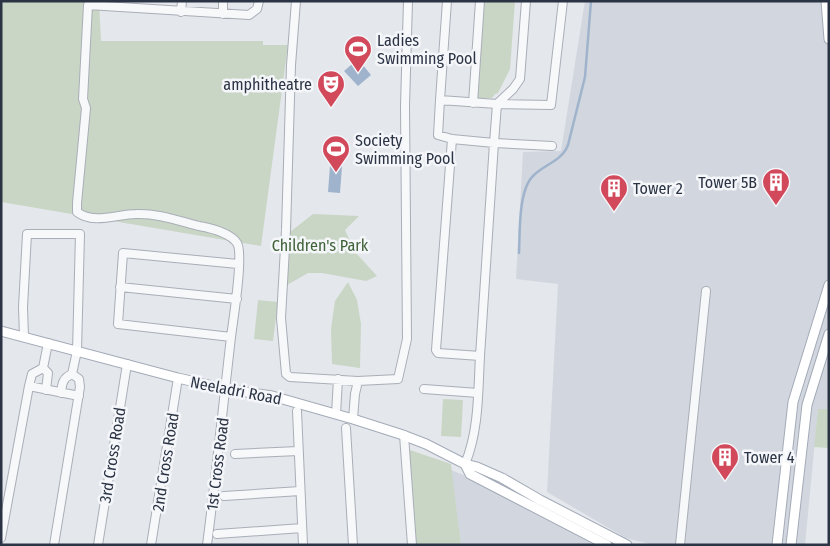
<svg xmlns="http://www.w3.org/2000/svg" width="830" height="546" font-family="'Fira Sans Condensed',sans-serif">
<rect width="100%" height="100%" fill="#e4e7ec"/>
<path fill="#d2d6de" d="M585 1H829V409H818L805 545H654L626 538 547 492 558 284 516 279 523 152 561 151Z
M451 470 471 478 569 528 572 532 594 545H461Z"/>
<path fill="#c9d6c5" d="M1 1H99L101 41H263V45H288L261 246 1 202Z
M483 1H515L510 69 498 93 495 94 492 98H476Z
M313 214 359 216 345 230 355 252 377 276 366 281 322 273H308L287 285 290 232Z
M348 282 357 300 361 324 360 368 332 364 331 329 335 301Z
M258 300 278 302 273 341 254 339Z
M443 399 463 400 461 437 441 436Z
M818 409H829L828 448 814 447Z
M404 448 451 464 461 545H412Z"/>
<path fill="#9fb4cc" d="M358 59 371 75 358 86 344 71Z
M331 153H343L340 193 328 192Z"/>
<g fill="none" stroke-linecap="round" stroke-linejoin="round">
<path stroke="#9fb4cc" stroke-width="2.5" d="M519 253C520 233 518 189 534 175 545 164 562 161 568 145L585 77 591 1"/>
<g stroke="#a9aeb7" stroke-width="10">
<path id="minor" d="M223 1V14
M296 1 291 65 286 230 281 318 286 374 290 377 358 381 398 379 407 339 405 106 408 1
M526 1 520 79 513 89 497 104 551 105 563 1
M181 12 182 1
M440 100 447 1
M473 103 480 1
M452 139 494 143 497 104 440 100 438 135 452 139 436 350 438 353 480 356C478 392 479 431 465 464
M120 287 237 299
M24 337 23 307 27 234H80L77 351 72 374
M231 337 118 324 123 253 238 264
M480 356 494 143 552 146
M43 368 48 343
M43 368 48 373 46 390
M29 386 79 396
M424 389 478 393
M61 393C62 383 63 378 72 374
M297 411 303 545
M336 414 338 379
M353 419 355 394 358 381
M346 428 353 545
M404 435 412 545
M235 454 298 451
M224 496 300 491
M217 534 302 528
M1 538 29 386 32 374 43 368
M54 545 80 387 79 379 72 374
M98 545 127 364
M151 545 178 378
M207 545C216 476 223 406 231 337 233 321 244 254 237 243 230 233 210 228 199 226 179 221 157 213 136 214 117 214 94 225 77 212V203L86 108 83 99 88 5 249 15 257 9 259 1
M680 545 706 291"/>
</g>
<g stroke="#a3abb8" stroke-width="11">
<path id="major" d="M826 1 829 39
M1 331 178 378 226 389 272 396 353 419 400 434 426 444 465 464 477 467 502 478 540 500 627 545
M465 464 470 474 607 545
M777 545 793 402 829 285
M791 545 807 405 829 334"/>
</g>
<use href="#minor" stroke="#f7f8fa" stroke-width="8"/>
<use href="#major" stroke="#fff" stroke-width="9"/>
</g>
<defs>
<g id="stadium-pin" transform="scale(1.4375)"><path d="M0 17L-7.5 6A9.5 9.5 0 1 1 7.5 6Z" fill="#d1495b" stroke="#f4f6f9"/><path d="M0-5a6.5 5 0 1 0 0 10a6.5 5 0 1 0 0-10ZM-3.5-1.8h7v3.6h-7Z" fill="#fff"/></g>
<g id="theatre-pin" transform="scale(1.4375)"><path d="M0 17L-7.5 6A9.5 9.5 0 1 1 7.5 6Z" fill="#d1495b" stroke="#f4f6f9"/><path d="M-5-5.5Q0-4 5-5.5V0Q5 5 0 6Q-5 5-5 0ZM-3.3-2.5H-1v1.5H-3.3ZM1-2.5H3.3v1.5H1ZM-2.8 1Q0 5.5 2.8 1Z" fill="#fff"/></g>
<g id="building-pin" transform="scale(1.4375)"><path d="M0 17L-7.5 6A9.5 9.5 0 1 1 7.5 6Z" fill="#d1495b" stroke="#f4f6f9"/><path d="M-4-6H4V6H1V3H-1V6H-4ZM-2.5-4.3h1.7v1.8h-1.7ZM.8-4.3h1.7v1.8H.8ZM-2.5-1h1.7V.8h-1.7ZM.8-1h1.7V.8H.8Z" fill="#fff"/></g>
</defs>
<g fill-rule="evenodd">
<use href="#stadium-pin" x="358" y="49"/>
<use href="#theatre-pin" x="331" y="84"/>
<use href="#stadium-pin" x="336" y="149"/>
<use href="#building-pin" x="776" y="182"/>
<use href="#building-pin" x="614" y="188"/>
<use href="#building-pin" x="725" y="457"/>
</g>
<g text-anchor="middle" stroke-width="5" stroke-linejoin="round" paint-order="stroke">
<g font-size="16" fill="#2b3445" stroke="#f4f6f9" text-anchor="start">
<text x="377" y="46">Ladies<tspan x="377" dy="18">Swimming Pool</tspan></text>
<text x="312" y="90" text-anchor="end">amphitheatre</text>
<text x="355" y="146">Society<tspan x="355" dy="18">Swimming Pool</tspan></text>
<text x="757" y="188" text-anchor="end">Tower 5B</text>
<text x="633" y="194">Tower 2</text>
<text x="744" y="463">Tower 4</text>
</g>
<g font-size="16" fill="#3f6138" stroke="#f4f6f9">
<text x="320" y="251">Children's Park</text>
</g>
<g font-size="16" fill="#2b3445" stroke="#f4f6f9">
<text transform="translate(236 390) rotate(11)" y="6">Neeladri Road</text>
<text transform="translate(112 455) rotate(-81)" y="6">3rd Cross Road</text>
<text transform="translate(165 462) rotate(-81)" y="6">2nd Cross Road</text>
<text transform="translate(217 464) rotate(-83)" y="6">1st Cross Road</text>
</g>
</g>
<rect width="830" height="546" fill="none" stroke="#2b3445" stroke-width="5"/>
</svg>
